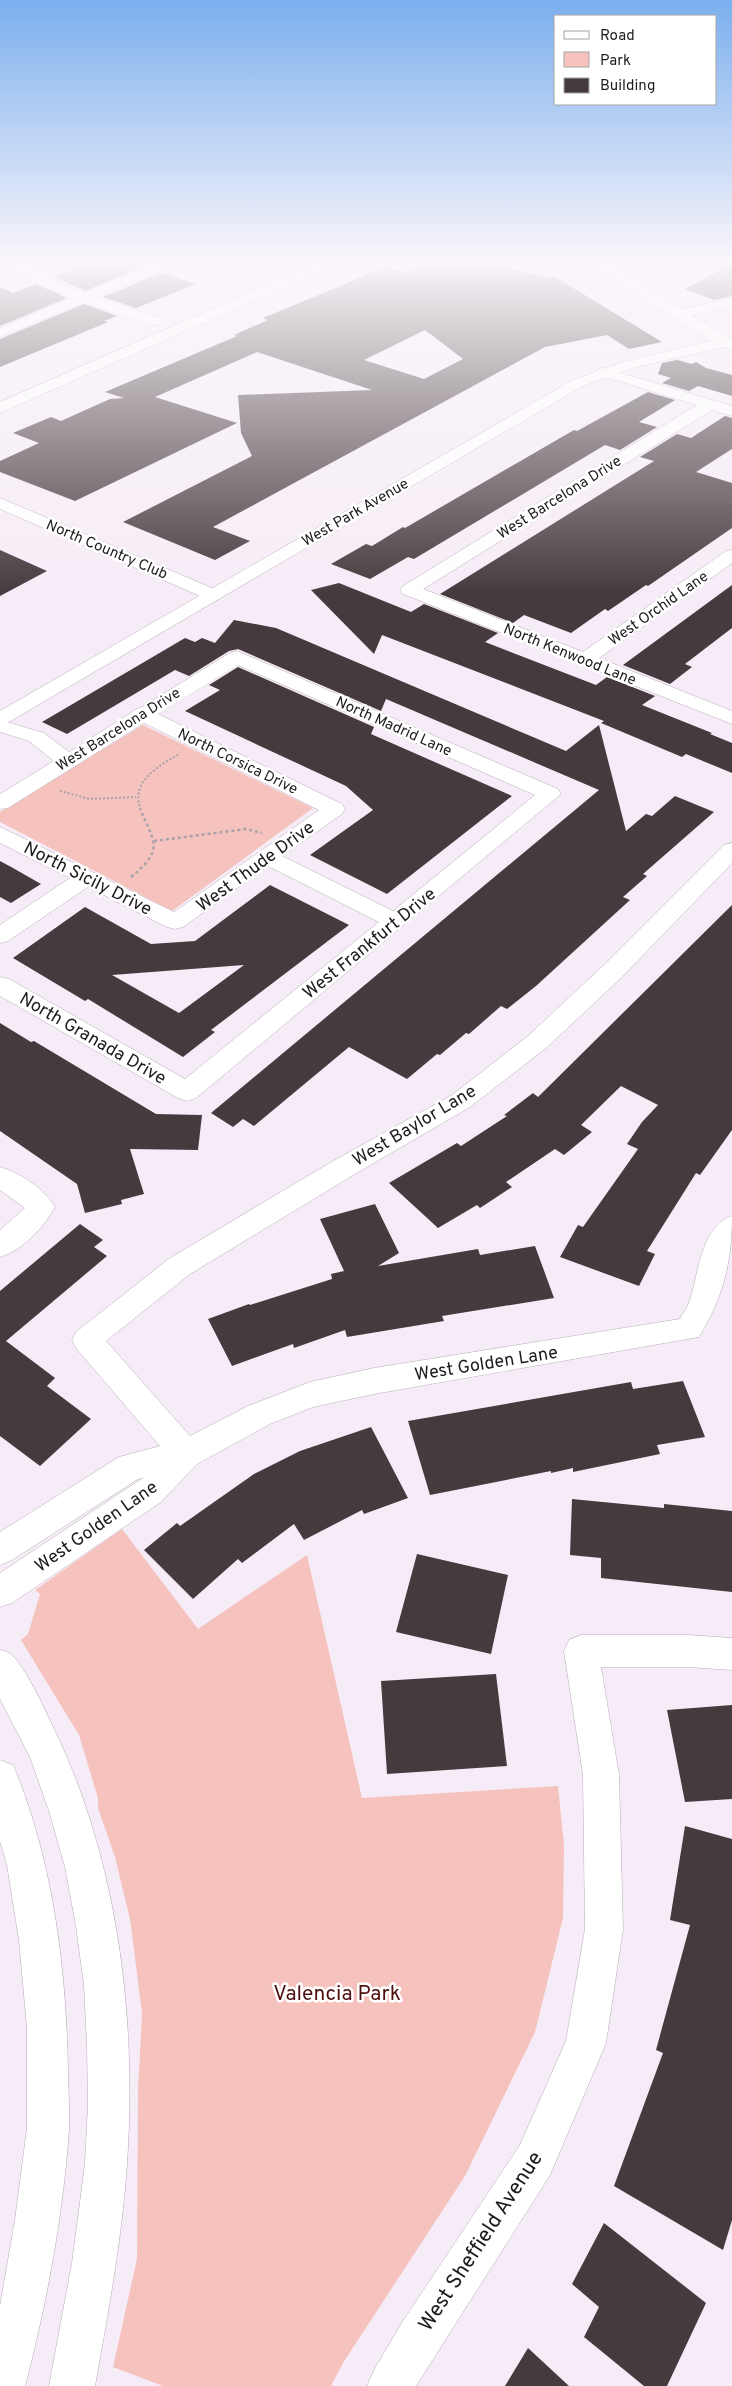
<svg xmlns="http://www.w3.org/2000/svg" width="732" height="2386" font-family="Overpass,sans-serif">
<rect width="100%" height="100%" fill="#f6ecf7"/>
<path fill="#ecdded" d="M610 260H713L668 285 654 287 635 274Z"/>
<path fill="#f6c2bd" d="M143 725 313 808 172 911 0 822V812Z
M122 1529 198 1629 307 1555 362 1798 558 1786 564 1845 563 1918 535 2032 465 2176 343 2363 331 2386H163L113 2367 137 2259 138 2092 142 2013 130 1919 115 1857 98 1808V1798L79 1735 21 1640 28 1634 40 1594 35 1590Z"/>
<path fill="#453a3e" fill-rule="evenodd" d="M97 260H120L142 267 85 291 55 277Z
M437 260H483L548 278 555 277 662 342 629 349 607 335 545 347 213 527 250 541 215 560 123 522 252 456 241 433 238 395 372 390 257 352 155 397 237 423 75 501 0 472V461L39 443 13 433 51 417 61 421 110 399 124 398 105 392 237 336 234 335 268 320 263 318 386 267 408 273ZM425 330 463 359 424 379 364 360Z
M732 264V296L714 300 685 289Z
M161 273 196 284 136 308 103 297Z
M36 284 67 298 0 326V287L13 293Z
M84 304 117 316 104 321 108 322 0 367V339Z
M677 360 692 364 696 362 706 368 732 375V396L698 386 689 391 662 383 671 378 658 374 662 363Z
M648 392 675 400 639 422 657 427 620 450 605 445 414 559 408 557 370 579 331 564 366 544 372 546 403 527 405 528 574 430 577 431Z
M725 416 732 418V449L696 472 732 483V528L648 586 646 585 608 611 605 609 571 633 524 615 513 623 440 594 654 461 640 457 677 434 691 438Z
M0 550 47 571 0 596Z
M339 583 411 612 424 604 498 633 485 642 596 685 607 677 655 696 642 705 712 733 710 734 732 743V773L686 754 682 757 601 723 604 721 382 635 374 654 311 590Z
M732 585V628L685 664 692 667 670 684 623 665Z
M234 620 276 628 566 751 599 725 626 831 646 814 652 816 675 796 714 812 643 874 647 876 623 897 630 900 536 986 507 1009 501 1006 469 1034 466 1033 440 1055 437 1054 407 1079 349 1047 254 1126 243 1119 233 1127 211 1113 599 790 386 699 381 711 238 649 229 651 189 676 175 670 67 734 42 722 185 638 195 642 202 638 215 643Z
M238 667 374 727 371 734 512 796 387 894 310 855 373 810 346 786 185 711 220 690 209 685Z
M0 861 13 868 41 884 11 903 0 897Z
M270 885 349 925 211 1030 215 1032 183 1057 88 999 85 1001 13 958 85 907 151 944 195 941ZM244 965 179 1013 112 975Z
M732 905V1130L700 1175 696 1173 647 1251 655 1254 639 1286 560 1257 578 1225 583 1227 638 1149 627 1144 642 1122 658 1105 621 1086 581 1125 592 1132 564 1155 555 1149 506 1182 512 1187 480 1208 477 1205 438 1228 389 1183 457 1143 461 1146 507 1116 504 1115 533 1093 538 1097Z
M0 1023 31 1042 34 1041 156 1114 202 1115 198 1150 130 1149 144 1194 121 1200 122 1204 85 1213 77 1184 0 1131Z
M375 1204 399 1253 378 1266 478 1249 480 1255 535 1246 554 1298 442 1316 444 1321 347 1337 345 1330 294 1348 293 1344 232 1366 208 1319 249 1304 250 1305 332 1279 331 1274 344 1271 320 1219Z
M80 1224 103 1240 94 1247 107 1256 6 1341 55 1378 47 1386 91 1419 40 1466 0 1436V1291Z
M683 1381 705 1437 657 1445 660 1454 573 1472V1468L551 1473V1471L430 1495 408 1421 631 1382 633 1389Z
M371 1427 408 1498 364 1514 362 1510 304 1540 294 1524 242 1563 238 1559 193 1599 144 1550 177 1523 180 1526 254 1474 300 1451Z
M572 1499 664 1508V1504L732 1511V1592L601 1578V1558L570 1555Z
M417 1554 508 1575 491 1654 396 1632Z
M496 1674 507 1766 387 1774 381 1681Z
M732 1705V1799L685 1802 667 1710Z
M685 1826 732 1839V2220L723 2250 614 2186 663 2053 656 2050 690 1925 670 1920Z
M604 2223 706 2303 667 2386H644L584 2337 599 2307 572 2284Z
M528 2348 569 2386H505Z"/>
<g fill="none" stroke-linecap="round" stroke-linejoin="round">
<g stroke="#b6adb7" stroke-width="1">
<path id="minor" d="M163 260H180L179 263 0 337V328Z
M732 298V306L680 318 673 314 675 311Z
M604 368 732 406V416L712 410 423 589 583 652 726 551 732 550V563L599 658 732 711V724L403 594 400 590 403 586 697 405 599 375 597 372 599 369Z
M0 498 219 591 222 595 219 599H207L0 509Z
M237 651 558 789 561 794 196 1098 187 1101 178 1098 0 996V977L9 979 185 1079 379 922 268 866 183 927 175 929 167 927 88 887 8 941 0 943V925L70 878 0 843V827L174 912 319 810 144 723 8 808 0 809V794L54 761 29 741 0 732V720L44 733 69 752 131 713 134 710 140 708 230 653ZM238 665 535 795 393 911 282 856 342 814 345 809 342 804 158 714Z
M732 843V863L621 978 546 1048 470 1107 355 1174 190 1274 106 1341 190 1436 248 1406 310 1382 374 1368 680 1319C682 1314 686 1310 688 1305 699 1278 699 1227 732 1216 732 1263 723 1297 699 1337L374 1394 313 1407 270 1424 197 1464 161 1502 12 1603 0 1607V1573L143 1478 138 1479 12 1560 0 1565V1532L119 1457 160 1446 76 1348 72 1340 76 1332 170 1258 335 1160 452 1095 528 1036 603 966 724 845Z
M0 1167C20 1173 44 1188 55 1207 43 1228 23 1250 0 1257V1230L25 1208 0 1190Z
M581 1635H688L732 1638V1670L688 1667H601L619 1775 623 1929 606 2043 550 2175 416 2386H367L374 2370 403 2321 520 2145 566 2041 585 1929 583 1775 564 1651 569 1640Z"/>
</g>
<g stroke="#b6adb7" stroke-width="1">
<path id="tertiary" d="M7 260H22L69 287 162 319 164 322 162 325H152C117 314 29 288 7 260Z
M585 260H601L614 267 732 340V350L723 347 633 368 583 386 7 723 0 725V711L573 380 623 362 712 341Z
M0 1650C5 1651 11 1653 13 1656 30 1676 42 1704 53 1727 118 1860 137 2018 127 2164 122 2239 108 2313 95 2386H49L72 2263 85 2164 88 2105 87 2045 84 1985 76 1926 65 1867 49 1811 30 1757 0 1699Z
M0 1760 13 1765C53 1860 66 1967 68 2069 68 2089 70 2109 69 2129 63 2216 47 2302 25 2386H0V2306L15 2220 27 2128V2028L19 1940 7 1865 0 1841Z"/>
</g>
<g stroke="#b6adb7" stroke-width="1">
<path id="primary" d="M324 260H341L340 263 0 413V402Z"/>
</g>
<path stroke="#a9a2aa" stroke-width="2" stroke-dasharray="2 2" stroke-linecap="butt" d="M60 791 90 799 136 797
M141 810C129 782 159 766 179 754"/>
<path stroke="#a9a2aa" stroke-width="2.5" stroke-dasharray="3 3" stroke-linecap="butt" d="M154 841 246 829 262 833
M131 877C164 850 155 843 140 809"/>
<use href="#minor" fill="#fff" fill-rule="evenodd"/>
<use href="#tertiary" fill="#fff" fill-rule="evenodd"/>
<use href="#primary" fill="#fff" fill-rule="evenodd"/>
</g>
<linearGradient id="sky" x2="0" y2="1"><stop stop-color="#7bafee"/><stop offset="0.44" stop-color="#fbf6fb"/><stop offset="1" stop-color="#fbf6fb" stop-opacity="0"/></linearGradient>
<rect width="732" height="594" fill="url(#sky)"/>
<g text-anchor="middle" stroke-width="5" stroke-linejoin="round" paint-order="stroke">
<g font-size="15" fill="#1e1b1f" stroke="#fff">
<text transform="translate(559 497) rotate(-32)" y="5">West Barcelona Drive</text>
<text transform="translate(355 512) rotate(-30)" y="5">West Park Avenue</text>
<text transform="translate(107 549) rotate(23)" y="5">North Country Club</text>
<text transform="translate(658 608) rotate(-35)" y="5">West Orchid Lane</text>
<text transform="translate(570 654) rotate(22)" y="5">North Kenwood Lane</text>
<text transform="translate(394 726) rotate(24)" y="5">North Madrid Lane</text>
<text transform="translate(118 729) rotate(-32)" y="5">West Barcelona Drive</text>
<text transform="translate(238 761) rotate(26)" y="5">North Corsica Drive</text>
</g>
<g font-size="18" fill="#1e1b1f" stroke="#fff">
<text transform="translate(255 866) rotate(-36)" y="6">West Thude Drive</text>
<text transform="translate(88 878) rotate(27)" y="6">North Sicily Drive</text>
<text transform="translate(369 943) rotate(-39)" y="6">West Frankfurt Drive</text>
<text transform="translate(93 1038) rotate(30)" y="6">North Granada Drive</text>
<text transform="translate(414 1125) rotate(-31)" y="6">West Baylor Lane</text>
<text transform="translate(486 1363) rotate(-9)" y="6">West Golden Lane</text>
<text transform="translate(96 1526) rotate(-35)" y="6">West Golden Lane</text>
</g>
<g font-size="21" fill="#4e0f0f" stroke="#fff">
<text x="337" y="2000">Valencia Park</text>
</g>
<g font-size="21" fill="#1e1b1f" stroke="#fff">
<text transform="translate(480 2241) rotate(-57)" y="7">West Sheffield Avenue</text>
</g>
</g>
<rect x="554" y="15" width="162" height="90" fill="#ffffff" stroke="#a5a4a5"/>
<rect x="564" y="31" width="25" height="8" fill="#ffffff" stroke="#a5a4a5"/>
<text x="600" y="40" font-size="15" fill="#1e1b1f">Road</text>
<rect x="564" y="52" width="25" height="15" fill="#f6c2bd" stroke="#a5a4a5"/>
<text x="600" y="65" font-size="15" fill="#1e1b1f">Park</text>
<rect x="564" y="78" width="25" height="15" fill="#453a3e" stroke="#a5a4a5"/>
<text x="600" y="90" font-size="15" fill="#1e1b1f">Building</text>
</svg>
